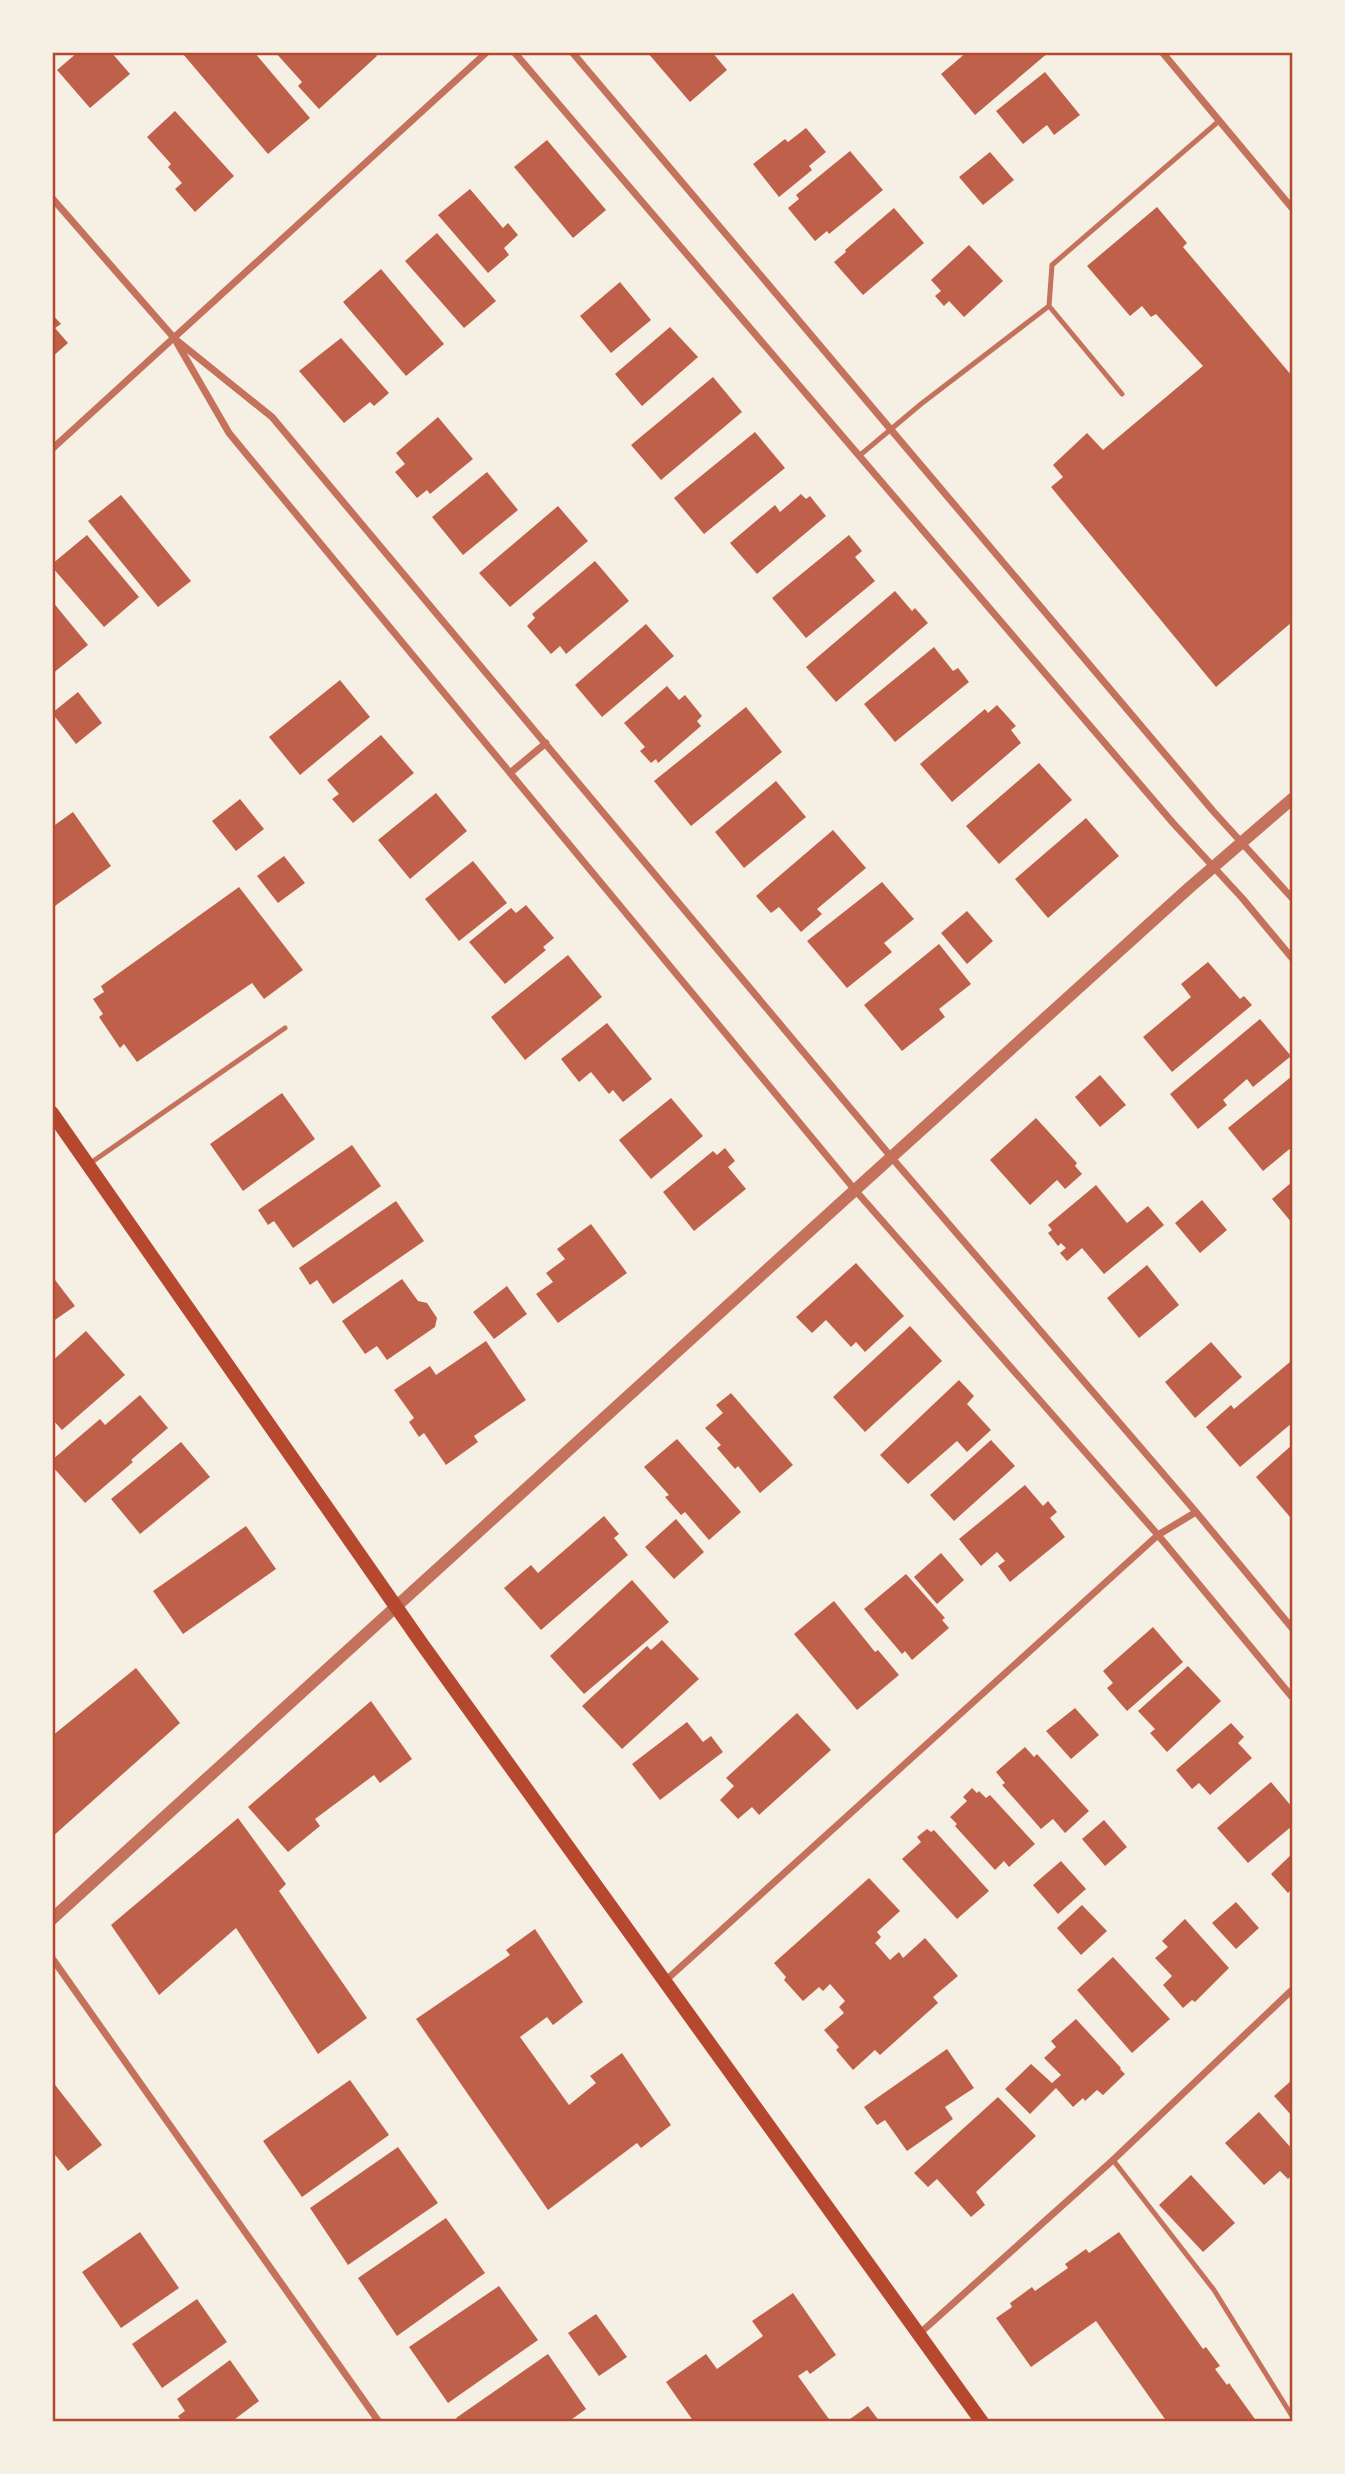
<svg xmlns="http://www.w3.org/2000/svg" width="1345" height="2474" font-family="'Golos Text',sans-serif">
<rect width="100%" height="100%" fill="#f6efe4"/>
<path fill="#bf614a" d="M78 52H111L130 74 90 108 57 70Z
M185 52H244L246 54 254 52 310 118 268 154 183 54Z
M275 52H374L377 56 319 109 298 86 302 82Z
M647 52H712L727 70 690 102Z
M967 52H1049L975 115 941 74Z
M1045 72 1080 115 1054 135 1047 125 1023 144 996 111Z
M175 111 234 176 195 212 175 189 182 183 168 167 171 164 147 137Z
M806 128 826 152 809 166 812 170 779 197 753 164 785 139 788 142Z
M547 140 606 210 573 238 514 167Z
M850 151 883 190 829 234 827 231 815 241 788 208 799 199 796 195Z
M990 152 1014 180 983 205 959 177Z
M470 189 503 228 508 223 518 235 504 248 509 255 488 273 438 215Z
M1157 207 1187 243 1183 247 1292 376V622L1216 687 1051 487 1063 477 1053 465 1087 433 1103 450 1203 366 1156 314 1151 317 1142 306 1130 316 1087 266Z
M894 208 924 243 863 295 834 262 846 252 845 250Z
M437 233 496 301 464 328 405 261Z
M969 245 1003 281 964 317 949 301 944 306 935 296 941 291 931 280Z
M381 269 444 344 406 376 343 302Z
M620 282 651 320 611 353 580 316Z
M52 314 61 324 55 328 68 343 52 357Z
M670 327 698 357 642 406 615 374Z
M341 338 389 393 374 406 370 402 344 423 299 371Z
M713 377 742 412 661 480 631 445Z
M438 417 473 459 430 494 427 490 417 498 395 472 405 464 396 453Z
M755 432 785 468 704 534 674 498Z
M487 472 518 510 463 555 432 517Z
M801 494 806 499 810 496 826 516 757 574 730 543 775 505 780 512Z
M121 495 191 581 158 607 88 521Z
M558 506 588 541 510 607 479 573Z
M87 535 139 597 104 627 52 567V564Z
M849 535 862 551 855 557 875 581 806 638 772 598Z
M595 561 629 601 566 654 560 646 551 654 527 626 535 618 532 614Z
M895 591 912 611 915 608 928 623 836 702 806 667Z
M52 601 88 645 52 674Z
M646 624 674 656 602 717 575 685Z
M934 647 953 671 958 668 969 682 895 742 864 704Z
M340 680 370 717 300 775 269 737Z
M667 686 679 700 685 695 702 716 697 721 701 726 658 763 656 759 651 763 640 751 645 747 624 723Z
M78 692 102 723 76 744 52 713Z
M997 705 1016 726 1011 730 1021 743 952 802 920 764 985 709 988 713Z
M746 707 782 752 691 826 654 781Z
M381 735 414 773 353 823 332 799 339 794 327 780Z
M1039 763 1072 800 999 864 966 826Z
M776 781 806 817 744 868 715 832Z
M436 793 467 831 410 879 378 840Z
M240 799 264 829 236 851 212 821Z
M73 812 111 866 52 908V827Z
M1086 818 1119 856 1048 918 1015 879Z
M833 830 866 868 817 909 822 914 801 932 779 907 771 913 756 896Z
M284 856 305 883 278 903 257 876Z
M473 861 507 903 459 941 425 899Z
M882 882 914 919 884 943 892 952 847 988 807 941Z
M239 887 303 970 264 999 252 983 137 1062 124 1044 120 1048 99 1017 103 1014 93 999 104 992 101 986Z
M526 905 554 938 543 947 546 950 505 984 469 942 511 908 516 913Z
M967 911 993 941 967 964 941 933Z
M939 944 971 984 939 1009 945 1017 902 1051 864 1005Z
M568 955 602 997 525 1060 491 1017Z
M1208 962 1240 999 1244 996 1252 1005 1172 1072 1143 1037 1191 997 1181 984Z
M1260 1019 1291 1056 1253 1087 1247 1079 1223 1100 1227 1105 1198 1129 1170 1094Z
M607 1023 652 1079 623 1102 613 1090 609 1094 591 1072 579 1082 561 1059Z
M1100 1075 1126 1105 1100 1127 1075 1097Z
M1292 1076V1147L1263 1171 1228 1128Z
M282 1093 315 1139 243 1191 210 1144Z
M671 1098 703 1136 651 1179 619 1140Z
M1036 1118 1077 1163 1075 1166 1082 1174 1065 1189 1057 1180 1030 1205 990 1160Z
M352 1145 381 1186 293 1248 274 1221 268 1225 258 1210Z
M725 1148 735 1161 728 1167 746 1189 694 1231 663 1192 713 1151 717 1155Z
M1292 1182V1223L1272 1199Z
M1096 1185 1127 1223 1148 1206 1164 1225 1104 1274 1082 1248 1067 1261 1060 1253 1066 1248 1061 1243 1058 1246 1048 1233 1052 1230 1048 1225Z
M1202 1200 1227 1230 1200 1253 1175 1223Z
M396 1201 424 1241 333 1304 317 1280 310 1285 299 1268Z
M591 1224 627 1273 558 1323 536 1294 553 1282 546 1273 565 1259 557 1249Z
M856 1263 904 1316 865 1352 856 1342 851 1347 826 1320 812 1333 796 1317Z
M1147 1265 1179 1305 1139 1338 1107 1298Z
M52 1276 75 1306 52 1322Z
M402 1279 418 1301 427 1303 437 1318 435 1327 387 1360 377 1346 365 1354 342 1321Z
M507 1286 527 1314 494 1339 473 1312Z
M910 1326 942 1361 865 1432 833 1397Z
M86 1331 125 1375 62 1430 52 1419V1361Z
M486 1341 526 1400 474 1436 478 1442 446 1465 424 1433 419 1437 409 1422 414 1418 394 1390 430 1366 436 1375Z
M1211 1342 1242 1377 1195 1418 1165 1382Z
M1290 1362 1292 1366V1423L1240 1467 1206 1427 1231 1405 1234 1409Z
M959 1380 974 1396 967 1404 991 1430 967 1452 957 1441 908 1484 880 1455Z
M731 1393 793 1465 760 1493 738 1466 735 1469 717 1448 721 1445 705 1428 723 1413 716 1405Z
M140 1395 168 1428 131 1460 133 1462 85 1503 52 1466V1460L100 1419 105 1425Z
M677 1439 741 1512 709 1540 685 1512 681 1515 665 1497 669 1495 644 1467Z
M991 1440 1015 1466 954 1521 930 1495Z
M181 1442 210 1477 140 1534 111 1499Z
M1292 1445V1515L1290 1517 1256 1477Z
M1025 1485 1043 1506 1048 1501 1057 1512 1050 1518 1065 1537 1010 1582 998 1566 1005 1561 997 1552 981 1566 959 1539Z
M604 1516 619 1534 614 1538 628 1555 541 1630 504 1588 531 1565 538 1573Z
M676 1519 704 1552 674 1579 645 1547Z
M246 1526 276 1569 183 1634 153 1591Z
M941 1553 964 1580 937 1604 914 1577Z
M906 1574 945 1618 942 1620 949 1628 912 1660 905 1651 902 1654 864 1609Z
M632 1580 669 1622 584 1694 550 1656Z
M834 1601 875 1652 878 1650 899 1675 857 1710 794 1634Z
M1153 1627 1183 1662 1127 1711 1107 1688 1113 1683 1103 1671Z
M662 1640 699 1679 622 1749 582 1706 647 1646 651 1650Z
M1188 1666 1221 1701 1167 1752 1150 1733 1155 1729 1138 1711Z
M136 1668 180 1723 52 1837V1736Z
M371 1701 412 1759 380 1783 374 1775 315 1819 320 1826 288 1852 248 1807Z
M1075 1708 1099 1735 1071 1759 1046 1731Z
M797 1713 831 1750 759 1815 752 1807 738 1819 720 1800 734 1786 726 1778Z
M687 1722 703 1742 711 1736 723 1752 660 1800 632 1764Z
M1231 1723 1244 1737 1238 1743 1252 1758 1210 1795 1199 1783 1192 1789 1176 1770Z
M1025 1747 1034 1757 1037 1754 1089 1811 1065 1833 1053 1819 1041 1829 1002 1785 1005 1783 996 1772Z
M1271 1782 1292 1807V1826L1248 1863 1217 1828Z
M972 1788 977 1793 979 1791 986 1798 990 1795 1035 1844 1009 1867 1004 1861 995 1870 955 1826 957 1824 950 1817 967 1801 963 1797Z
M238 1818 286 1884 279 1891 367 2018 318 2054 236 1928 159 1995 111 1925Z
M1104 1820 1127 1847 1105 1866 1082 1839Z
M927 1829 931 1832 934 1830 989 1891 957 1919 902 1859 921 1842 917 1837Z
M1292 1854V1889L1288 1893 1271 1874Z
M1061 1861 1086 1889 1058 1914 1033 1885Z
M869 1878 900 1911 877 1932 881 1937 875 1943 890 1960 899 1952 903 1958 925 1938 958 1976 933 1997 938 2003 880 2055 875 2050 853 2070 836 2050 839 2047 824 2030 844 2013 839 2007 845 2001 830 1984 823 1991 819 1987 803 2001 784 1980 786 1977 774 1963Z
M1236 1902 1259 1928 1236 1949 1212 1923Z
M1082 1905 1107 1931 1081 1955 1057 1928Z
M1185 1919 1229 1968 1195 2002 1192 2000 1183 2008 1163 1985 1172 1976 1155 1958 1168 1947 1162 1941Z
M535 1929 583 2002 553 2025 547 2017 520 2037 569 2105 596 2083 590 2076 622 2053 671 2125 641 2148 637 2143 548 2210 416 2019 510 1955 506 1950Z
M1113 1957 1170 2019 1132 2053 1077 1990Z
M1076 2019 1121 2068 1120 2069 1125 2074 1103 2095 1097 2090 1085 2101 1083 2098 1073 2107 1056 2088 1030 2114 1005 2089 1031 2064 1052 2083 1061 2075 1044 2058 1056 2047 1051 2041Z
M947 2049 974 2088 945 2107 953 2119 907 2151 885 2120 877 2125 864 2107Z
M350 2080 389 2135 302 2197 263 2141Z
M1292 2080V2116L1274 2096Z
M52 2081 102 2145 68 2171 52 2151Z
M998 2097 1036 2136 976 2192 985 2205 971 2217 937 2179 928 2187 914 2173Z
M1259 2112 1292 2149V2175L1288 2179 1280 2171 1264 2185 1225 2143Z
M398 2147 438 2203 348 2265 310 2208Z
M1191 2175 1235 2223 1203 2252 1159 2205Z
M446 2218 485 2273 397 2336 358 2278Z
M140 2232 179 2288 121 2328 82 2272Z
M1119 2232 1203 2349 1206 2347 1220 2366 1215 2369 1227 2385 1229 2383 1257 2422H1167L1096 2321 1031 2367 996 2318 1012 2307 1010 2303 1032 2287 1035 2291 1068 2268 1065 2264 1086 2249 1089 2253Z
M499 2286 538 2340 448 2403 409 2347Z
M793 2293 836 2355 810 2374 807 2370 798 2376 831 2422H694L666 2382 706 2354 717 2369 763 2336 752 2321Z
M197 2299 227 2342 162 2388 132 2344Z
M596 2314 627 2357 599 2376 568 2333Z
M548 2354 586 2409 568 2422H459L456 2418Z
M230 2360 259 2401 231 2422H182L178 2416 185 2411 177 2399Z
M868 2406 880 2422H846Z"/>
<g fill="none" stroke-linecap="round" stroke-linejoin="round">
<path stroke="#c5725c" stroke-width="5" d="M1049 306 1052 265 1219 121
M859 456 921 404 1049 306 1122 394
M89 1164 285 1028
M1113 2160 1214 2290 1292 2416"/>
<path stroke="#c5725c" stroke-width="7" d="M514 52 1173 823 1243 899 1292 958
M572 52 1213 811 1292 898
M1162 52 1292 208
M52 198 175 339 272 417 892 1158 1196 1512 1292 1628
M177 343 229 433 855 1190 1158 1535 1292 1697
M52 449 487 52
M510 773 546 743
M52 1958 379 2422
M665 1981 1158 1535 1196 1512
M919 2334 1113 2160 1292 1990"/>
<path stroke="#c5725c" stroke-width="12" d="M52 1919 855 1190 1189 888 1292 799"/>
<path stroke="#b5482f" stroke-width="14" d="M52 1113 422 1644 982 2422"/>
</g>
<rect width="1345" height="2474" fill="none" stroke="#f6efe4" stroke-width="108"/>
<rect x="54" y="54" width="1237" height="2366" fill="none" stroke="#b5482f" stroke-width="2.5"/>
</svg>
